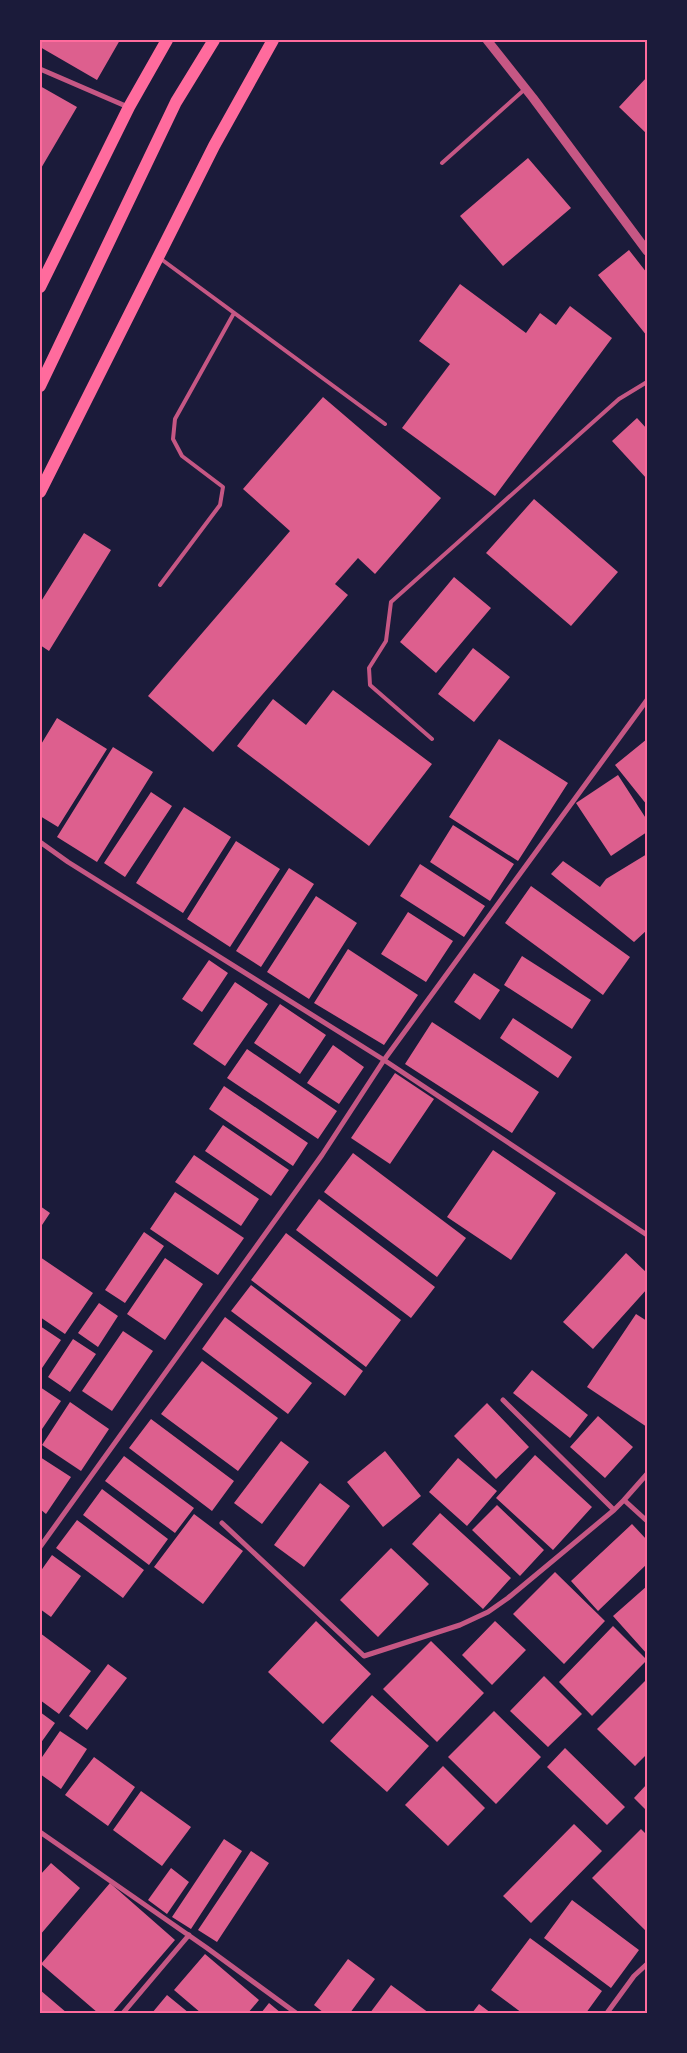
<svg xmlns="http://www.w3.org/2000/svg" width="687" height="2053" font-family="'Open Sans',sans-serif">
<rect width="100%" height="100%" fill="#1b1b3a"/>
<path fill="#dd5f8e" d="M40 40H120L97 80 40 47Z
M647 77V134L619 107Z
M40 86 77 107 40 170Z
M528 158 571 208 503 266 460 216Z
M629 250 647 273V336L598 275Z
M460 284 526 333 540 313 556 325 570 306 612 338 495 496 402 428 450 364 419 341Z
M323 397 441 498 375 574 358 558 335 584 348 595 213 752 148 696 290 531 243 489Z
M637 418 647 429V479L612 441Z
M534 499 618 572 571 626 486 553Z
M84 533 111 550 49 651 40 645V603Z
M454 577 491 608 436 673 400 642Z
M473 648 510 677 474 722 438 694Z
M333 690 432 764 369 846 237 746 273 699 306 725Z
M57 718 107 749 58 827 40 816V746Z
M499 739 568 783 518 861 449 817Z
M647 739V805L615 765Z
M113 747 153 772 97 862 57 837Z
M618 775 647 820V832L611 856 576 803Z
M151 792 172 806 125 877 104 863Z
M184 807 231 837 183 913 136 883Z
M453 825 514 864 490 901 430 862Z
M236 841 280 869 230 947 187 919Z
M647 854V930L634 942 551 874 563 861 600 887 606 879Z
M420 864 485 906 464 937 400 896Z
M289 868 314 884 261 967 236 951Z
M531 886 630 957 603 995 505 923Z
M316 896 357 923 309 999 267 972Z
M408 912 453 941 426 982 381 954Z
M348 949 418 995 384 1045 314 1003Z
M522 956 591 1000 572 1029 504 985Z
M209 960 228 973 202 1012 182 999Z
M474 973 500 990 480 1020 454 1002Z
M235 982 268 1004 225 1066 193 1044Z
M280 1004 326 1035 300 1074 254 1043Z
M513 1018 572 1057 558 1078 500 1038Z
M432 1022 539 1092 512 1133 405 1064Z
M333 1045 364 1067 339 1104 307 1083Z
M247 1049 337 1111 318 1139 227 1078Z
M395 1073 434 1099 390 1164 351 1138Z
M224 1086 308 1143 293 1166 209 1109Z
M223 1125 289 1170 271 1196 205 1151Z
M493 1150 556 1193 511 1260 447 1217Z
M353 1153 466 1238 437 1277 324 1192Z
M194 1155 259 1199 241 1226 175 1182Z
M175 1192 244 1238 218 1275 150 1229Z
M319 1199 435 1287 411 1318 296 1230Z
M40 1206 50 1213 40 1228Z
M144 1232 164 1246 125 1303 105 1290Z
M286 1233 401 1320 366 1367 251 1280Z
M626 1253 647 1273V1289L593 1349 563 1322Z
M40 1257 93 1293 65 1334 40 1317Z
M165 1258 203 1284 165 1340 127 1314Z
M251 1285 363 1371 345 1396 231 1311Z
M99 1303 118 1316 98 1347 78 1333Z
M636 1314 647 1321V1427L587 1387Z
M225 1317 312 1383 288 1414 202 1349Z
M40 1326 61 1340 40 1371Z
M123 1331 153 1351 112 1411 82 1391Z
M73 1339 96 1354 70 1392 48 1377Z
M202 1361 278 1418 238 1471 161 1414Z
M532 1370 588 1415 570 1438 513 1393Z
M40 1387 61 1401 40 1432Z
M70 1402 109 1429 81 1471 42 1445Z
M487 1403 529 1447 496 1479 454 1436Z
M598 1416 633 1447 605 1478 570 1447Z
M151 1419 234 1481 212 1511 129 1448Z
M281 1441 309 1462 262 1524 234 1503Z
M385 1451 421 1496 383 1527 347 1482Z
M535 1455 592 1507 553 1550 496 1498Z
M124 1456 194 1508 175 1533 105 1481Z
M40 1457 71 1477 46 1514 40 1509Z
M458 1458 497 1491 467 1526 429 1492Z
M320 1483 350 1506 304 1567 274 1545Z
M102 1489 168 1539 149 1565 83 1515Z
M497 1505 544 1550 520 1576 472 1530Z
M440 1513 511 1578 483 1609 412 1544Z
M194 1514 243 1551 203 1604 154 1567Z
M77 1520 144 1570 123 1598 56 1548Z
M632 1524 647 1540V1564L598 1611 571 1581Z
M391 1548 429 1584 378 1637 340 1600Z
M52 1555 81 1576 51 1617 40 1609V1572Z
M555 1572 605 1621 564 1664 513 1614Z
M647 1586V1654L613 1616Z
M316 1621 371 1674 323 1724 268 1672Z
M495 1621 526 1650 492 1685 462 1655Z
M613 1626 647 1660 592 1716 559 1682Z
M40 1633 91 1671 59 1714 40 1700Z
M431 1641 484 1693 437 1742 383 1689Z
M108 1664 127 1678 87 1730 69 1716Z
M544 1676 582 1714 548 1747 510 1711Z
M646 1680 647 1754 635 1766 597 1729Z
M372 1695 429 1746 387 1792 330 1741Z
M494 1711 541 1757 496 1804 448 1757Z
M40 1712 55 1723 40 1744Z
M60 1731 87 1749 61 1789 40 1774V1760Z
M565 1748 625 1807 607 1825 547 1767Z
M94 1757 135 1787 108 1826 65 1795Z
M443 1766 485 1808 448 1846 405 1805Z
M647 1784V1811L634 1798Z
M141 1791 191 1827 162 1866 113 1830Z
M574 1824 602 1851 531 1923 503 1896Z
M641 1829 647 1835V1932L592 1878Z
M224 1839 242 1851 191 1929 172 1917Z
M251 1851 269 1863 217 1942 198 1930Z
M51 1863 80 1888 40 1935V1875Z
M171 1868 189 1882 167 1914 148 1900Z
M110 1883 175 1940 112 2013H98L41 1964Z
M572 1900 639 1950 611 1988 544 1938Z
M530 1938 602 1991 586 2013H522L491 1990Z
M205 1954 259 2000 248 2013H201L174 1990Z
M348 1959 375 1979 350 2013H324L314 2005Z
M391 1985 429 2013H370Z
M40 1990 67 2013H40Z
M167 1995 189 2013H152Z
M269 2003 281 2013H261Z
M479 2004 491 2013H472Z"/>
<g fill="none" stroke-linecap="round" stroke-linejoin="round">
<path stroke="#c65784" stroke-width="4" d="M442 163 525 89
M161 259 385 424
M160 585 220 505 223 487 182 456 173 439 175 419 234 313
M432 739 370 685 369 668 386 641 391 602 619 399 647 382"/>
<path stroke="#c65784" stroke-width="5" d="M40 69 128 107
M647 700 384 1060 647 1235
M40 842 68 862 384 1060 322 1155 40 1547
M503 1400 614 1510
M647 1474 624 1500 647 1521
M222 1523 364 1656 460 1625 488 1612 508 1598 614 1510 624 1500
M40 1832 207 1948 296 2013
M123 2013 189 1935
M607 2013 634 1976 647 1964"/>
<path stroke="#c65784" stroke-width="9" d="M487 40 533 98 647 251"/>
<path stroke="#ff6b9d" stroke-width="12" d="M40 287 129 107 167 40
M40 386 176 102 214 40
M40 492 214 146 273 40"/>
</g>
<rect width="687" height="2053" fill="none" stroke="#1b1b3a" stroke-width="82"/>
<rect x="41" y="41" width="605" height="1971" fill="none" stroke="#ff6b9d" stroke-width="2"/>
</svg>
